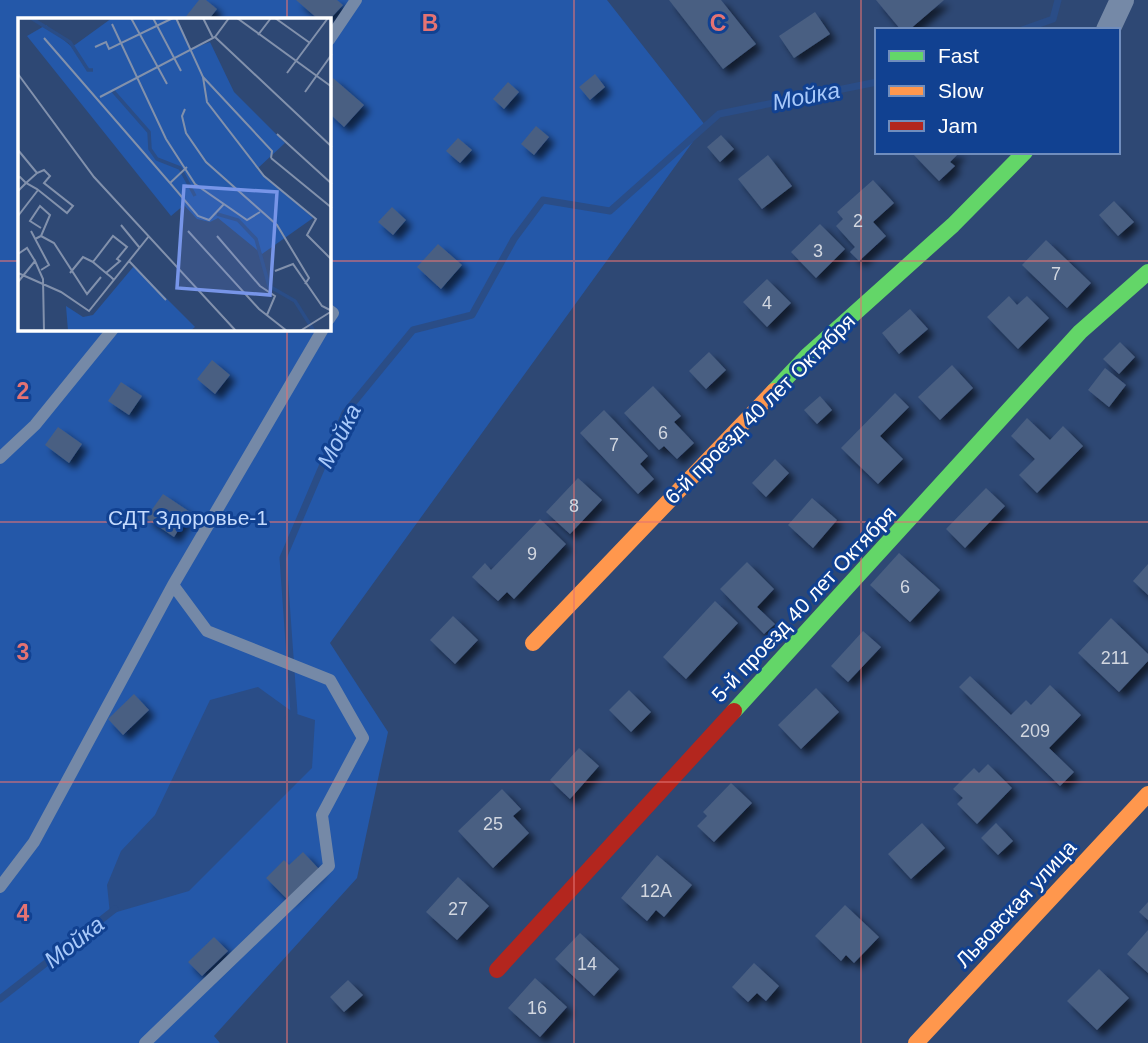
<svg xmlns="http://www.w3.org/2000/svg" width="1148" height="1043" font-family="Helvetica,sans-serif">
<defs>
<filter id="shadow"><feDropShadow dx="6" dy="6" stdDeviation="3.5" flood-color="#0009"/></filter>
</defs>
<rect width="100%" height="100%" fill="#2e4874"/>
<path fill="#2458a9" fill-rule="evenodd" d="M0 0H607L705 125 330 643 388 732 357 878 214 1036 220 1043H0ZM19 19H329V329H19Z"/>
<path fill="#2a4d87" d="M258 687 294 713 315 720 312 768 189 891 110 914 107 885 121 851 155 815 210 700Z"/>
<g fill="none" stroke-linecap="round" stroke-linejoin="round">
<path stroke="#2a4d87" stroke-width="7" d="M1022 30 1053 19 1058 0
M288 719 294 713 283 558 345 413 413 330 472 315 514 239 543 200 610 211 719 114 877 82
M0 999 115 909"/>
</g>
<path fill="#495f82" filter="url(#shadow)" d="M199 0H206L217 9 209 19H184Z
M296 0H337L343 5 330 19H318Z
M669 0H721L756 44 723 69Z
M876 0H944L909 30H901Z
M815 12 830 34 794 58 779 36Z
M595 74 605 87 590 100 579 87Z
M333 78 364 105 344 127 329 113V83Z
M508 82 519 92 504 109 493 99Z
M536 126 549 137 534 155 521 144Z
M721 135 734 149 720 162 707 147Z
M458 138 472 150 460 163 446 151Z
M915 152H960L950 162 955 166 939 181 913 154Z
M768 155 792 186 762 209 738 179Z
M873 180 894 203 873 222 886 236 859 261 850 252 855 247 836 226 843 219 837 212Z
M1114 201 1134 222 1118 236 1099 215Z
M392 207 406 220 393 235 378 222Z
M820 224 845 249 816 278 791 252Z
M1046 240 1091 283 1067 308 1022 265Z
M438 244 462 265 441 289 417 267Z
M767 279 791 303 767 327 743 302Z
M1009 296 1017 305 1027 296 1049 318 1018 349 987 317Z
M910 309 928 329 899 354 882 333Z
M1120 342 1135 357 1119 374 1103 359Z
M709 352 726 370 706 389 689 371Z
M212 360 230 375 215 394 197 379Z
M952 365 973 388 940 420 918 397Z
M1105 368 1126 385 1109 407 1088 390Z
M121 382 142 396 129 415 108 401Z
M653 386 681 416 674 422 694 443 677 459 664 446 659 450 624 413Z
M895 393 909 407 880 436 903 459 878 484 841 448Z
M820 396 832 410 817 424 804 410Z
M604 410 648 456 640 464 654 479 638 494 580 433Z
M1027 418 1050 440 1063 426 1083 446 1037 493 1019 475 1035 459 1011 436Z
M58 427 82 444 69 463 45 445Z
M775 459 789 473 766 497 752 483Z
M578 478 602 500 570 534 546 512Z
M986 488 1005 506 965 548 946 529Z
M163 494 190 512 174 537 146 518Z
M812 498 837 520 813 548 788 525Z
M540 519 566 544 514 599 507 592 498 601 472 577 485 563 491 570Z
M899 553 940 590 910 622 870 585Z
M747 562 774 589 757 607 775 624 764 634 720 589Z
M1148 564V595L1133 581Z
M715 601 738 623 686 679 663 657Z
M453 616 478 640 455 664 430 640Z
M1111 618 1148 654V661L1119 692 1078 653Z
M863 631 881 647 848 682 831 666Z
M970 676 1011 715 1026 700 1031 705 1050 685 1081 715 1049 748 1074 772 1060 786 959 687Z
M816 688 839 712 801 749 778 725Z
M629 690 651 712 631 732 609 710Z
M134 694 149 710 123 735 108 719Z
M579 748 599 766 570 799 550 780Z
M988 764 1012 788 977 824 957 804 963 798 953 789 974 768 979 773Z
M731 783 752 803 714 842 697 826 707 816 703 812Z
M502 789 521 809 513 816 529 833 493 868 458 831Z
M922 823 945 848 911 879 888 854Z
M996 823 1013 841 998 855 981 838Z
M303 852 319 869 287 899 266 878 284 860 289 865Z
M657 855 692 885 664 917 656 910 647 921 621 898Z
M458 877 489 906 457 940 426 912Z
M1148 902V920L1139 912Z
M845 905 879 937 854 963 846 955 841 961 815 936Z
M1148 930V973L1127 954Z
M580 933 619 969 594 996 555 959Z
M214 937 228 951 202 976 188 962Z
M754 963 779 986 766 1001 757 993 748 1002 732 987Z
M1099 969 1129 998 1097 1030 1067 1001Z
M535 978 567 1007 540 1037 508 1008Z
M348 980 363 995 344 1012 330 997Z"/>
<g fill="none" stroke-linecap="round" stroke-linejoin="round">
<path stroke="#7589a7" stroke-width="12" d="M329 40 356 0
M329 310 333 313 329 319
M0 458 35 425 113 329
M0 887 34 842 173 585 323 329
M145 1043 329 866 322 815 363 738 330 680 207 631 173 585"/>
<path stroke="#7589a7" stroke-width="24" d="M1108 30 1122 0"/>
<path stroke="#63d668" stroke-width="16" d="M774 391 807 356 953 225 1025 152
M734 711 1080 332 1148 272"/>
<path stroke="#ff974d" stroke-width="16" d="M533 643 774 391
M916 1043 1148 794"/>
<path stroke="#b3261e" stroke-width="16" d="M497 970 734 711"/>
</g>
<path fill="none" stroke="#e47373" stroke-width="2" stroke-opacity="0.55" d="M287 0V19M574 0V1043M861 0V1043M0 261H19M329 261H1148M287 329V1043M0 522H1148M0 782H1148"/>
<g text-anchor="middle" stroke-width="6" stroke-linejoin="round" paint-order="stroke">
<g font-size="18" fill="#d2d7e0">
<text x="858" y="227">2</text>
<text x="818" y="257">3</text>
<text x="1056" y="280">7</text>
<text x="767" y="309">4</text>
<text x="663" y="439">6</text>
<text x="614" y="451">7</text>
<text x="574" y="512">8</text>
<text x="532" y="560">9</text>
<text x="905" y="593">6</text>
<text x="1115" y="664">211</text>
<text x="1035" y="737">209</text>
<text x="493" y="830">25</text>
<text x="656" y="897">12А</text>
<text x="458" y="915">27</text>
<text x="587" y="970">14</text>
<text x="537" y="1014">16</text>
</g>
<g font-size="21" fill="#fff" stroke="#114191">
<text transform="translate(760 409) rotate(-45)" y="7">6-й проезд 40 лет Октября</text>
<text transform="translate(804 604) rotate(-47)" y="7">5-й проезд 40 лет Октября</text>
<text transform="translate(1016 904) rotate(-47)" y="7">Львовская улица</text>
</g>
<g font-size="21" fill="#c4dafd" stroke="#114191">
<text x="188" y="525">СДТ Здоровье-1</text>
</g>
<g font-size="23" font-style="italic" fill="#a8c9fa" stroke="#114191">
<text transform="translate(806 96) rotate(-11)" y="8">Мойка</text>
<text transform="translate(339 436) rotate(-63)" y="8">Мойка</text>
<text transform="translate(74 942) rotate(-38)" y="8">Мойка</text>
</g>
</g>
<g transform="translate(18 18)">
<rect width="313" height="313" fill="#2e4874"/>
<path d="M94 0H159L173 31 192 24 216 74 267 125 239 151 295 200 244 236 200 200 192 204 179 201 166 187 153 198 9 18 28 7 54 29ZM116 248 177 309 172 313H50L48 288 65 299 75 297Z" fill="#2458a9"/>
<path fill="none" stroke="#2a4d87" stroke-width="3.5" d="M13 0 52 24 70 52H75M95 73 131 114 132 131 139 141 162 150 177 178M199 196 220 202 238 221 251 268 277 283 296 313"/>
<path fill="none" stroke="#8291ac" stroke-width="2" d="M113 0 149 66M135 0 163 53M158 0 185 59 189 84 246 158 298 201 289 217 314 242M185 0 195 20M219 0 314 69M257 0 292 25M94 6 148 121 177 166 229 202 242 194M240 17 253 0M197 19 314 129M26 20 152 165M77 29 88 24 91 31 155 0M269 55 310 0M0 56 76 159 218 313M185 59 254 133 253 140M287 74 314 36M82 79 197 19 211 0M167 91 164 98 168 115 188 144 259 207 291 260 287 266M259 116 314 166M0 132 19 155M253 140 314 190M169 149 152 165 180 198 191 202 206 186M0 160 2 159 8 165 19 171 49 195 55 188 26 165 32 158 26 152 19 155 8 165 0 173M0 198 20 172M103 207 121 229M13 213 31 247 23 252M170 213 241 291 269 313M23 218 32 197 22 188 12 203 23 210M199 218 242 268 257 278 249 297M17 221 23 218 36 225 69 276 83 259M0 236 9 230 17 243M111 243 148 282M257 253 275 246 304 288 314 293M0 255 43 274 71 293 131 218M52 255 65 239 75 244M88 255 102 243 99 241 109 229 95 218 75 244 88 255 93 259 96 262M0 264 17 243 25 261 26 313M282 313 314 293"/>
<path fill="#7795e8" fill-opacity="0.15" stroke="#7795e8" stroke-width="3.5" d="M166 168 259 174 252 277 159 270Z"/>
<rect width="313" height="313" fill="none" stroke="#fff" stroke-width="3.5"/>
</g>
<g font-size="23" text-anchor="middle" font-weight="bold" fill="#e47373" stroke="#114191" stroke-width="6" stroke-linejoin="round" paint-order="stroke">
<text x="430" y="31">B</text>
<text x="718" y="31">C</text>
<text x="23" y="399">2</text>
<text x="23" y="660">3</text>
<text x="23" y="921">4</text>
</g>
<rect x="875" y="28" width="245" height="126" fill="#114191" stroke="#708dbd" stroke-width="2"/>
<rect x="889" y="51" width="35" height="10" fill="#63d668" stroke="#708dbd" stroke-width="2"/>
<text x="938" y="63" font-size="21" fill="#ffffff">Fast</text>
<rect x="889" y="86" width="35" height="10" fill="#ff974d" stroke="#708dbd" stroke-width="2"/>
<text x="938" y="98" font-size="21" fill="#ffffff">Slow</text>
<rect x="889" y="121" width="35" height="10" fill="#b3261e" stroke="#708dbd" stroke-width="2"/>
<text x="938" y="133" font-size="21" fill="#ffffff">Jam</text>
</svg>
